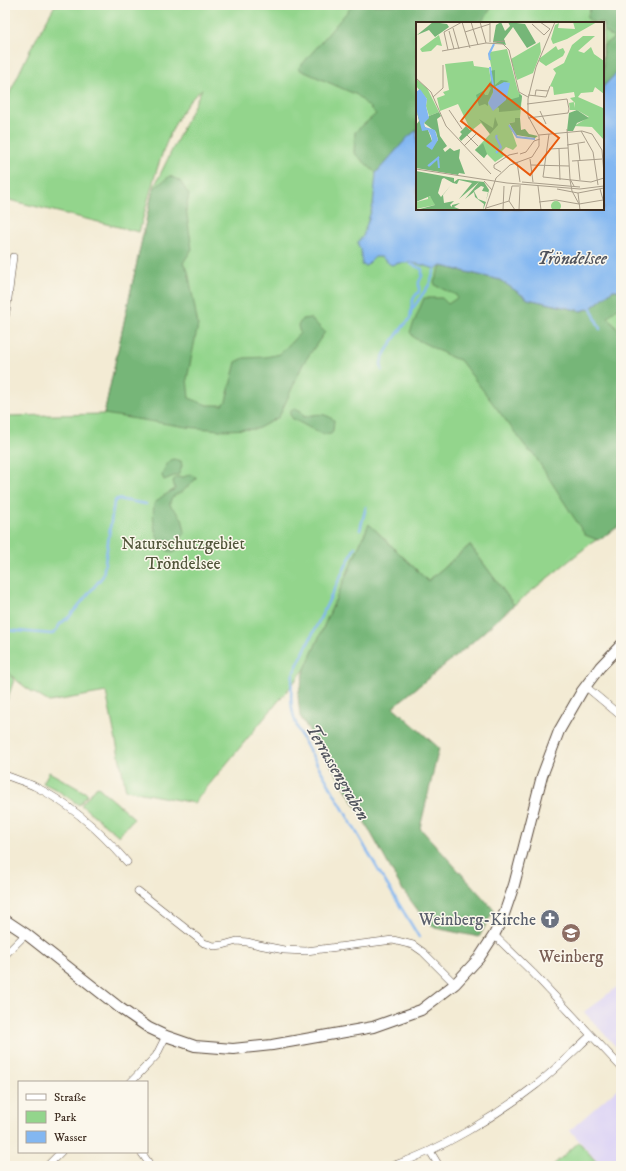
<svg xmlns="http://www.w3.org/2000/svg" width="626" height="1171" font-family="'IM FELL DW Pica',serif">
<rect width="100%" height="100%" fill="#fbf7ec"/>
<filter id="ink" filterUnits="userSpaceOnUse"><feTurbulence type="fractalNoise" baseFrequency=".025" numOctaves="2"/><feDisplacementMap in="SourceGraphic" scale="8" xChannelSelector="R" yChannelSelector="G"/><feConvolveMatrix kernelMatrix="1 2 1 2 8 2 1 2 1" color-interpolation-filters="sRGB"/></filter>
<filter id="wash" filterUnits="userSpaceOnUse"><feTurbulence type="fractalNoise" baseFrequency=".012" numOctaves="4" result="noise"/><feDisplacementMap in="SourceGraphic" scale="16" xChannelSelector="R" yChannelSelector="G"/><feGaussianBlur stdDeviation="0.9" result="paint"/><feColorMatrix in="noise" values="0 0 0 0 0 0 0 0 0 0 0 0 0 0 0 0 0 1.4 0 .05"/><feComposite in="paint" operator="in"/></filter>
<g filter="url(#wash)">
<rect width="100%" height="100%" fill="#f3ebd4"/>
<path fill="#ded5f5" d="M621 984V1052L584 1012Z
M619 1087 621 1090V1166H601L570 1130Z"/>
<path fill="#93d58c" stroke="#678055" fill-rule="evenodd" d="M55 5H621V525L590 544 514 605 470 545 428 581 369 524 305 669 194 803 126 790 106 692 49 702C34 693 20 685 8 672L14 680 5 706V416L104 414 153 189 202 89C166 117 152 189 139 232L5 199V103L29 52ZM417 23H603V209H417Z
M49 772 88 794 79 805 57 790 43 783Z
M97 786 134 818 119 836 81 805Z
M579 1142 600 1166H552Z"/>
<path fill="#76b678" stroke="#58704b" d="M353 5H492V7L481 23H417V130L408 137 376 173 354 153 355 132 376 114 357 95 298 69Z
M621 5V68L603 87V46L614 38 603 30V23H594L587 18 591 6Z
M170 176 180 181 189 195 186 209 192 249 183 263 188 271 198 325 187 379 189 398 207 405H223L226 401 236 362 244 358 266 357 280 354 300 333 298 326 302 319 310 318 325 332 303 364 279 417 257 429 220 430 187 427 104 414 153 189Z
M441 266 500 280 528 299 581 311 591 308 613 290H621V305L608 317 621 334V525L598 540 585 535 533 453 529 451 460 360 453 358 414 338 410 332 424 298H442L448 304 457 298 456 295 436 286 434 282Z
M295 408 301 411 304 417C316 414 324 412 334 420L333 430 331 434C320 437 304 423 294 420L290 415V412Z
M173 459 181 461 182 466 179 474 164 480 162 476C163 470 168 461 173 459Z
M190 474 196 477V479C191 483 185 490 180 493 174 496 170 497 170 505L182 518 185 532C184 535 180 539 179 542 177 548 180 550 172 553 154 544 152 522 154 504L160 498 175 489 173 481 176 477H184Z
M369 524 428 581 470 545 514 605 468 646 393 707 439 748 420 828 494 910 479 937 435 928 426 921 402 889 352 799 300 716 298 695 305 669Z"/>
<path fill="#83b7f1" stroke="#5f7088" d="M621 68V290H613L591 308 581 311 528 299 500 280 442 266 435 269C420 264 406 260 391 265L381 257H375L366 266 362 265 361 249 358 246V242L363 236 373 205 376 173 408 137 417 130V209H603V87Z"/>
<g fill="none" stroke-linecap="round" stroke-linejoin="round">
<path stroke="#83b7f1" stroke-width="2.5" d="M591 308 600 329
M411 311 429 285 435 269
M382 370C382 368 381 366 381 364 381 356 403 325 410 319 412 308 410 299 419 292V282L422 276V269L411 264
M360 530 366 507
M355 547 293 674C289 699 291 714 301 736L380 873 419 937
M5 630 52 634 56 631 60 624 70 616 103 576 114 502 117 499 146 504"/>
</g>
</g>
<g filter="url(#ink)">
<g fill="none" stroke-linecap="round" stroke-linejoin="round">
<g stroke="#574739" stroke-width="8">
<path id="street" d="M5 317C9 297 10 277 13 257
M585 686 621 716
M5 775C15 779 25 782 34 786 71 804 101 832 127 862
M138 891 204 943 214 946 223 945 237 941 247 942 259 945 284 950 306 951 393 940 413 945 423 952 455 984
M494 935 533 973 621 1067
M5 955 26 934
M131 1082 156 1056 166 1036
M430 1151 439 1166
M141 1152 151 1166
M47 1166 61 1152
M392 1166C441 1150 496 1116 536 1085 555 1070 573 1052 591 1035"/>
</g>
<g stroke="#574739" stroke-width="12">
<path id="secondary" d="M5 920 26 934 120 1008 149 1028 166 1036 195 1046 233 1049 272 1045 373 1027 421 1010 455 984 479 958 494 935 503 917 514 885 542 776 559 731 582 691 600 667 621 645"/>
</g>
<use href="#street" stroke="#fff" stroke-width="7"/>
<use href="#secondary" stroke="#fff" stroke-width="10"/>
</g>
</g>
<defs>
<g id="church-disc" transform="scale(1)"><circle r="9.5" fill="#6b7280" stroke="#fbf7ec"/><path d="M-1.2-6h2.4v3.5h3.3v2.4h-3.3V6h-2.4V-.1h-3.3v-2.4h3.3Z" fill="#fff"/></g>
<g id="school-disc" transform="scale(1)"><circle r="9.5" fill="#8d6e63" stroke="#fbf7ec"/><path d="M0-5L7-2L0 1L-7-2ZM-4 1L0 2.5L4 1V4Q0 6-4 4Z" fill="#fff"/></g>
</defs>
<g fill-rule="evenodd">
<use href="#church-disc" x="550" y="919"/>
<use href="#school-disc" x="571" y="933"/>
</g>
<g text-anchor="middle" stroke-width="3" stroke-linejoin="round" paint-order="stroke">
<g font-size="17" fill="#51553a" stroke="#fbf7ec">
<text x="183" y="549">Naturschutzgebiet<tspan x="183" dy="20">Tröndelsee</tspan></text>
</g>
<g font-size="17" fill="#5b616d" stroke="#fbf7ec" text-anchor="end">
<text x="536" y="925">Weinberg-Kirche</text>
</g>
<g font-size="17" fill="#785e54" stroke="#fbf7ec">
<text x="571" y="962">Weinberg</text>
</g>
<g font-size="18" font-style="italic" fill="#51545d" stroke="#fbf7ec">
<text x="572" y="264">Tröndelsee</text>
<text transform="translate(338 772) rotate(60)" y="6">Terrassengraben</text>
</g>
</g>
<g transform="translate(416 22)">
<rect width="188" height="188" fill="#f3ebd4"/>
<path d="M157 0H181L151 17 137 22 135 17 139 3 143 1 142 6 159 7ZM23 13 26 24 21 23 15 29 6 30 4 27ZM167 14H179L162 29 168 31 175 25 178 32 188 39V72L179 65 177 70 165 71 162 75 187 86 188 84V118L176 105 158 104 173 95 161 88H154L153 81 158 80 159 86V81L154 76 159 75 158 70 138 73 137 65 134 64 140 51 137 47 148 41 156 23ZM124 20 125 30 117 51 101 58 95 37ZM140 24 142 28 147 26 149 30 147 34 130 44 123 39 124 36ZM91 27 102 69 106 74 104 96H99V100L93 101 101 124 97 128 90 125 86 129 88 134 79 140 71 132 68 136 59 128 74 112 65 101 55 109 42 82 24 89 21 76 29 73 27 70 33 68 29 42 57 39 58 44 73 46 75 60 79 61V49H76L73 33 74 30ZM0 57 11 66 23 90 13 94 10 84 11 77 0 64ZM12 174 17 175 19 183 0 187V180L12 177ZM135 184a5 5 0 1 1 10 0a5 5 0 1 1-10 0Z" fill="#93d58c"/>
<path d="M17 0 31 2 33 5 19 15 13 8 1 13ZM85 0 89 9 94 4 92 0 109 2 120 21 111 26 97 5 88 17 90 23 77 20 80 3ZM79 48V63L85 58 93 59 80 64 72 80V84L69 82 63 84 60 73 67 69 69 73H72L75 66 72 64 75 59 74 49ZM103 72 106 74 104 88 83 90V86L81 85 91 74 92 77H96L103 75ZM0 86 4 99 12 108 16 119 20 120 22 118 20 110 8 101 13 94 23 90 25 94 21 97 24 114 31 124 27 127 29 130 34 126 38 129 44 127 43 136 49 152 43 151 42 153 0 146V103L3 99ZM161 88 173 96 161 101 157 109H151L153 91ZM79 95 82 103 74 112 63 97 77 106ZM99 96H104L105 108 109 107 113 112 122 114 119 116 100 113 93 101 99 100ZM50 104 54 108H57L45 119 43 116 46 112 44 110ZM67 121 71 132 68 136 59 128ZM0 149 38 156V160L42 157 68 160 73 168 70 179 72 170 66 169 68 165 65 164 58 169 62 177 70 180 67 188 68 182 64 179 59 175 58 170 49 177 63 160 43 177 56 161 43 158 41 162 37 161 28 156 26 157 22 171 25 175 35 163 27 173 28 181 38 179 34 183 36 185V183L44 181 38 185 46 188H0L19 183 14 174 0 180Z" fill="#76b678"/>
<path d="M88 60 94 61 90 78 77 89 72 81 77 71V63L79 65ZM4 67 11 77 10 84 13 96 8 101 9 105 19 108 22 118 16 128 10 124 16 119 15 114 12 108 6 109 0 86V70Z" fill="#83b7f1"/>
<path fill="none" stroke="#83b7f1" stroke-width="2" d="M74 38 73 32 78 22M74 45 77 63M93 103 101 115 119 117M80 131 85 125 80 115 81 113M12 144 22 136 23 146M13 144 23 135"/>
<path fill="none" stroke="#a99e8b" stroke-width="1" d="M46 0 54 26M55 0 62 23M64 0 70 21M74 0V20M124 0 134 7M118 4 116 2 128 13 134 7M37 6 43 27M33 9 38 27M49 10 74 2M77 20 89 19M32 28 28 10 46 0M26 29 70 21 87 22 93 28 103 70 112 75M0 56 15 70 30 104 75 152M112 73 130 75 134 64M119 74 120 68 132 69M17 75 27 66V43M111 82 151 77 153 87 152 91 112 96M33 88 46 107M124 89 130 102M151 107 154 157 158 164M165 109 177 130 182 163M133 112 127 155 175 160 188 156M51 113 62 124M123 113 166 109 176 112 186 128 188 152M162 122 164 139M151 123 169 120M48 124 61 111M133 127 152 126M143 127 144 158M104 132 110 130 118 119 124 117M114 137 117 160M156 139 186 137M162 139 164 158M101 140 104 160M115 143 153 144M0 147 91 161 164 167 188 164M85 150 78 146V143L93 133 102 131M80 156 94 143 116 135 123 124V114L112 94V77L120 45 139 0M154 158 156 169 163 182M68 159 76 168M106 160 164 165M122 164 125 188M141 167 162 171 188 166M184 167 188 181M162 171 164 188M123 180 140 178 163 182 187 178M70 186 93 179M69 188 80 156M87 188 88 164M99 188 93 179 96 164H105M103 188 104 165"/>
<path fill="#e8590c" fill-opacity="0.15" stroke="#e8590c" stroke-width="2" d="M74 62 143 116 114 153 45 99Z"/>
<rect width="188" height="188" fill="none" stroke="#3b2a1e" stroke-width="2"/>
</g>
<rect width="626" height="1171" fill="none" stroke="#fbf7ec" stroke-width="20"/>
<rect x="18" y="1081" width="130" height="72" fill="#fbf7ec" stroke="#aea59a"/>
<rect x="26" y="1094" width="20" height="6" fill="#ffffff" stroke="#aea59a"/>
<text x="54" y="1101" font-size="12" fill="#3b2a1e">Straße</text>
<rect x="26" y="1111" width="20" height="12" fill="#93d58c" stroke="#aea59a"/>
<text x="54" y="1121" font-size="12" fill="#3b2a1e">Park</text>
<rect x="26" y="1131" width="20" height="12" fill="#83b7f1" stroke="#aea59a"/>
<text x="54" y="1141" font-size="12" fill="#3b2a1e">Wasser</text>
</svg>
